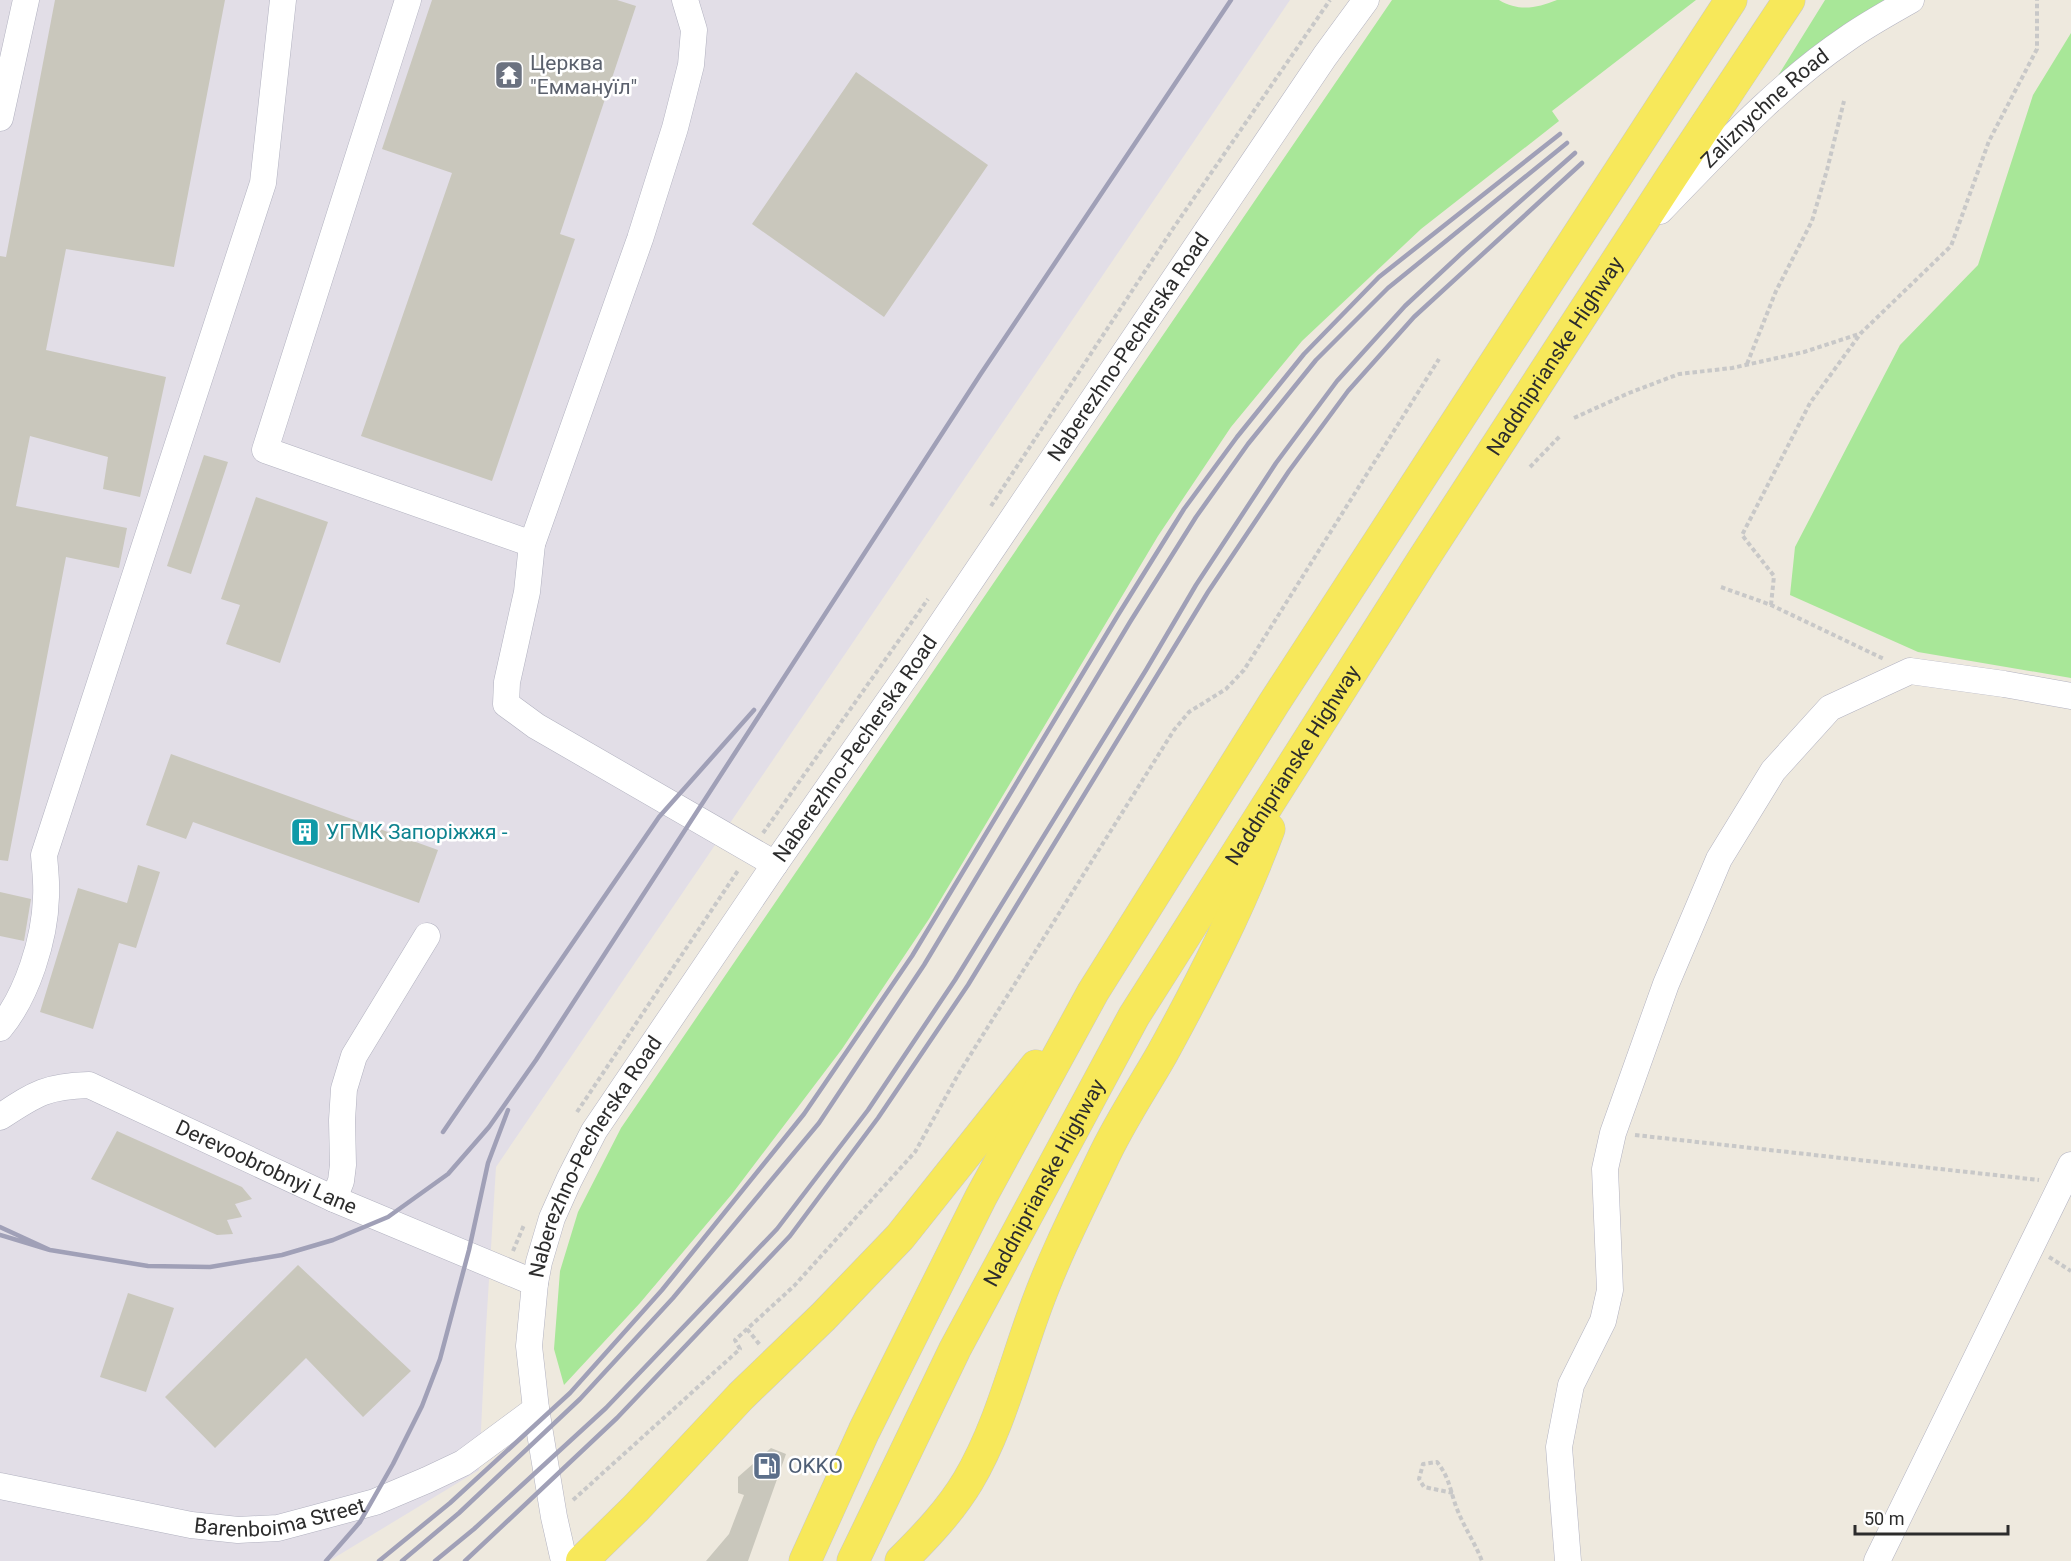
<svg xmlns="http://www.w3.org/2000/svg" width="2071" height="1561" font-family="Roboto,sans-serif">
<rect width="100%" height="100%" fill="#eee9de"/>
<path fill="#e2dee7" d="M0 0H1290L496 1167 486 1328 479 1470 329 1561H0Z"/>
<path fill="#a8e798" d="M1392 0H1499C1519 12 1537 8 1557 0H1696L1552 111 1559 121 1421 229 1302 341 1231 427 1158 536 929 919 842 1049 732 1194 640 1303 564 1385 554 1349 560 1271 578 1212 621 1128Z
M1825 0H1890L1776 79Z
M2071 33V678L1918 652 1790 595 1795 547 1900 345 1978 265 2033 95Z"/>
<path fill="#c9c7bc" d="M55 0H225L174 267 66 249 46 350 166 377 140 497 103 489 108 457 30 436 16 506 127 528 119 568 66 557 8 861 0 860V256L6 257Z
M432 0H617L636 6 560 234 575 239 492 481 361 436 452 173 382 149Z
M856 72 988 165 884 317 752 224Z
M204 455 228 462 191 574 167 566Z
M256 497 328 522 280 663 226 644 240 605 221 599Z
M171 754 438 850 419 903 193 822 186 839 146 825Z
M138 865 160 872 136 948 119 943 93 1029 40 1012 78 888 127 903Z
M0 892 31 899 24 941 0 936Z
M117 1131 242 1187 252 1199 235 1204 242 1217 227 1220 233 1234 217 1235 91 1179Z
M298 1265 411 1371 363 1417 306 1358 215 1448 165 1397Z
M128 1293 174 1308 146 1392 100 1377Z
M771 1448 786 1454 748 1561H706L729 1534 744 1495 738 1493V1477Z"/>
<g fill="none" stroke-linecap="round" stroke-linejoin="round">
<g stroke="#b2b2c0" stroke-width="27">
<g id="minor">
<path d="M408 0 265 450 532 544"/>
<path d="M685 0 694 30 691 65 675 128 640 239 532 544 527 592 507 682 506 704 536 726 775 864"/>
<path d="M0 118 26 0"/>
<path id="s1" d="M1660 211C1719 150 1778 85 1848 38 1868 24 1890 12 1911 0"/>
<path d="M0 1028C27 996 45 939 46 897 47 884 45 869 44 855L263 183 283 0"/>
<path id="s2" d="M0 1117C35 1094 46 1086 89 1085L334 1199 535 1283"/>
<path d="M334 1199 341 1181 343 1165 342 1120 344 1089 354 1056 427 936"/>
<path id="s3" d="M0 1486 191 1525 238 1530 278 1528 375 1502 427 1480 463 1463 536 1409"/>
<path id="s4" d="M564 1561 554 1517 536 1409 529 1346 535 1283 539 1262 552 1218 569 1180 594 1131 775 864 911 669 1325 56 1366 0"/>
<path d="M1568 1561 1559 1447 1571 1385 1603 1321 1610 1290 1605 1169 1613 1133 1666 984 1719 859 1773 771 1830 708 1910 671 2004 684 2071 696"/>
<path d="M1877 1561 2071 1165"/>
</g>
</g>
<g stroke="#c8c8c8" stroke-width="33">
<g id="major">
<path d="M582 1561 636 1508 741 1396 823 1317 900 1237 1036 1066"/>
<path d="M805 1561 864 1431 981 1197 1093 992 1274 703 1731 0"/>
<path id="s5" d="M853 1561 955 1349 1134 1016 1422 561 1672 176 1789 0"/>
<path d="M901 1561C926 1536 950 1511 968 1481 1000 1427 1015 1363 1037 1304 1055 1255 1079 1208 1102 1160 1119 1123 1142 1089 1162 1054 1202 981 1240 907 1269 829"/>
</g>
</g>
<path stroke="#c8c8c8" stroke-width="4" stroke-dasharray="4.5 3" stroke-linecap="butt" d="M1747 364 1776 291 1812 221 1827 170 1844 101
M1574 418 1629 393 1679 374 1732 368 1804 352 1859 334
M1530 467 1561 435
M991 506 1172 230 1330 0
M1721 587 1771 605 1884 659
M1771 605 1774 576 1742 535 1810 403 1861 333 1951 246 1989 141 2037 49V0
M763 833 928 599
M577 1112 739 869
M1635 1135 2039 1180
M513 1251 524 1225
M2049 1257 2071 1271
M747 1329 760 1345
M1453 1493 1424 1487 1419 1479 1423 1464 1437 1462C1450 1478 1450 1491 1457 1509 1464 1527 1475 1543 1482 1561
M573 1500 740 1349 735 1340 794 1286 915 1152 959 1073 1174 730 1189 712 1226 689 1244 670 1439 359"/>
<use href="#minor" stroke="#fff" stroke-width="26"/>
<use href="#major" stroke="#f7e85a" stroke-width="32"/>
<path stroke="#a0a0b7" stroke-width="4.5" d="M443 1132 659 817 754 710
M0 1227 50 1250 0 1235
M50 1250 148 1266 210 1267 282 1255 333 1240 388 1217 448 1174 489 1127 536 1060 980 375 1231 0
M326 1561 360 1522 393 1464 422 1406 440 1359 469 1250 488 1163 508 1110
M379 1561 450 1503 570 1393 662 1290 804 1114 912 956 1118 615 1184 509 1237 437 1304 354 1379 277 1560 134
M402 1561 459 1513 580 1399 673 1298 819 1123 924 965 1130 622 1196 517 1248 444 1316 360 1388 288 1567 143
M435 1561 474 1529 606 1408 777 1229 868 1110 955 980 1146 670 1196 585 1276 463 1337 381 1405 306 1464 251 1575 153
M465 1561 617 1418 790 1236 878 1118 968 985 1208 592 1289 471 1348 391 1414 317 1582 163"/>
</g>
<defs>
<g id="temple-square" transform="scale(1.5)"><rect x="-9" y="-9" width="18" height="18" rx="4" fill="#6b7280" stroke="#fff"/><path d="M0-6L5-2H3V0L6.5 2.5H4V6H1.5V3h-3V6H-4V2.5H-6.5L-3 0V-2H-5Z" fill="#fff"/></g>
<g id="building-square" transform="scale(1.5)"><rect x="-9" y="-9" width="18" height="18" rx="4" fill="#0f9aa8" stroke="#fff"/><path d="M-4-6H4V6H1V3H-1V6H-4ZM-2.5-4.3h1.7v1.8h-1.7ZM.8-4.3h1.7v1.8H.8ZM-2.5-1h1.7V.8h-1.7ZM.8-1h1.7V.8H.8Z" fill="#fff"/></g>
<g id="fuel-square" transform="scale(1.5)"><rect x="-9" y="-9" width="18" height="18" rx="4" fill="#5c6f8a" stroke="#fff"/><path d="M-5.5-6h7V0h2V4h1.3V-2.5L3-4.5l.8-.8L6-3V5H2.5V1h-1V6h-7ZM-4.2-4.7v3.2H.2V-4.7Z" fill="#fff"/></g>
</defs>
<g fill-rule="evenodd">
<use href="#temple-square" x="509" y="75"/>
<use href="#building-square" x="305" y="832"/>
<use href="#fuel-square" x="767" y="1466"/>
</g>
<g text-anchor="middle" stroke-width="5" stroke-linejoin="round" paint-order="stroke">
<g font-size="21" fill="#5b616d" stroke="#fff" text-anchor="start">
<text x="530" y="70">Церква<tspan x="530" dy="24">"Еммануїл"</tspan></text>
</g>
<g font-size="21" fill="#2c2c2c" stroke="#fff">
<text dy="7" stroke="none"><textPath href="#s1" startOffset="147">Zaliznychne Road</textPath></text>
<text dy="7" stroke="none"><textPath href="#s4" startOffset="1394">Naberezhno-Pecherska Road</textPath></text>
<text dy="7" stroke="none"><textPath href="#s5" startOffset="1396">Naddniprianske Highway</textPath></text>
<text dy="7" stroke="none"><textPath href="#s4" startOffset="908">Naberezhno-Pecherska Road</textPath></text>
<text dy="7" stroke="none"><textPath href="#s5" startOffset="910">Naddniprianske Highway</textPath></text>
<text dy="7" stroke="none"><textPath href="#s4" startOffset="422">Naberezhno-Pecherska Road</textPath></text>
<text dy="7" stroke="none"><textPath href="#s2" startOffset="292">Derevoobrobnyi Lane</textPath></text>
<text dy="7" stroke="none"><textPath href="#s5" startOffset="424">Naddniprianske Highway</textPath></text>
<text dy="7" stroke="none"><textPath href="#s3" startOffset="285">Barenboima Street</textPath></text>
</g>
<g font-size="21" fill="#0d838f" stroke="#fff" text-anchor="start">
<text x="326" y="839">УГМК Запоріжжя -</text>
</g>
<g font-size="21" fill="#4e5e75" stroke="#fff" text-anchor="start">
<text x="788" y="1473">OKKO</text>
</g>
</g>
<path d="M1855 1525v9h153v-9" fill="none" stroke="#2c2c2c" stroke-width="3"/>
<text x="1864" y="1525" font-size="18" fill="#2c2c2c" stroke="#ffffff" stroke-width="4.5" paint-order="stroke">50 m</text>
</svg>
